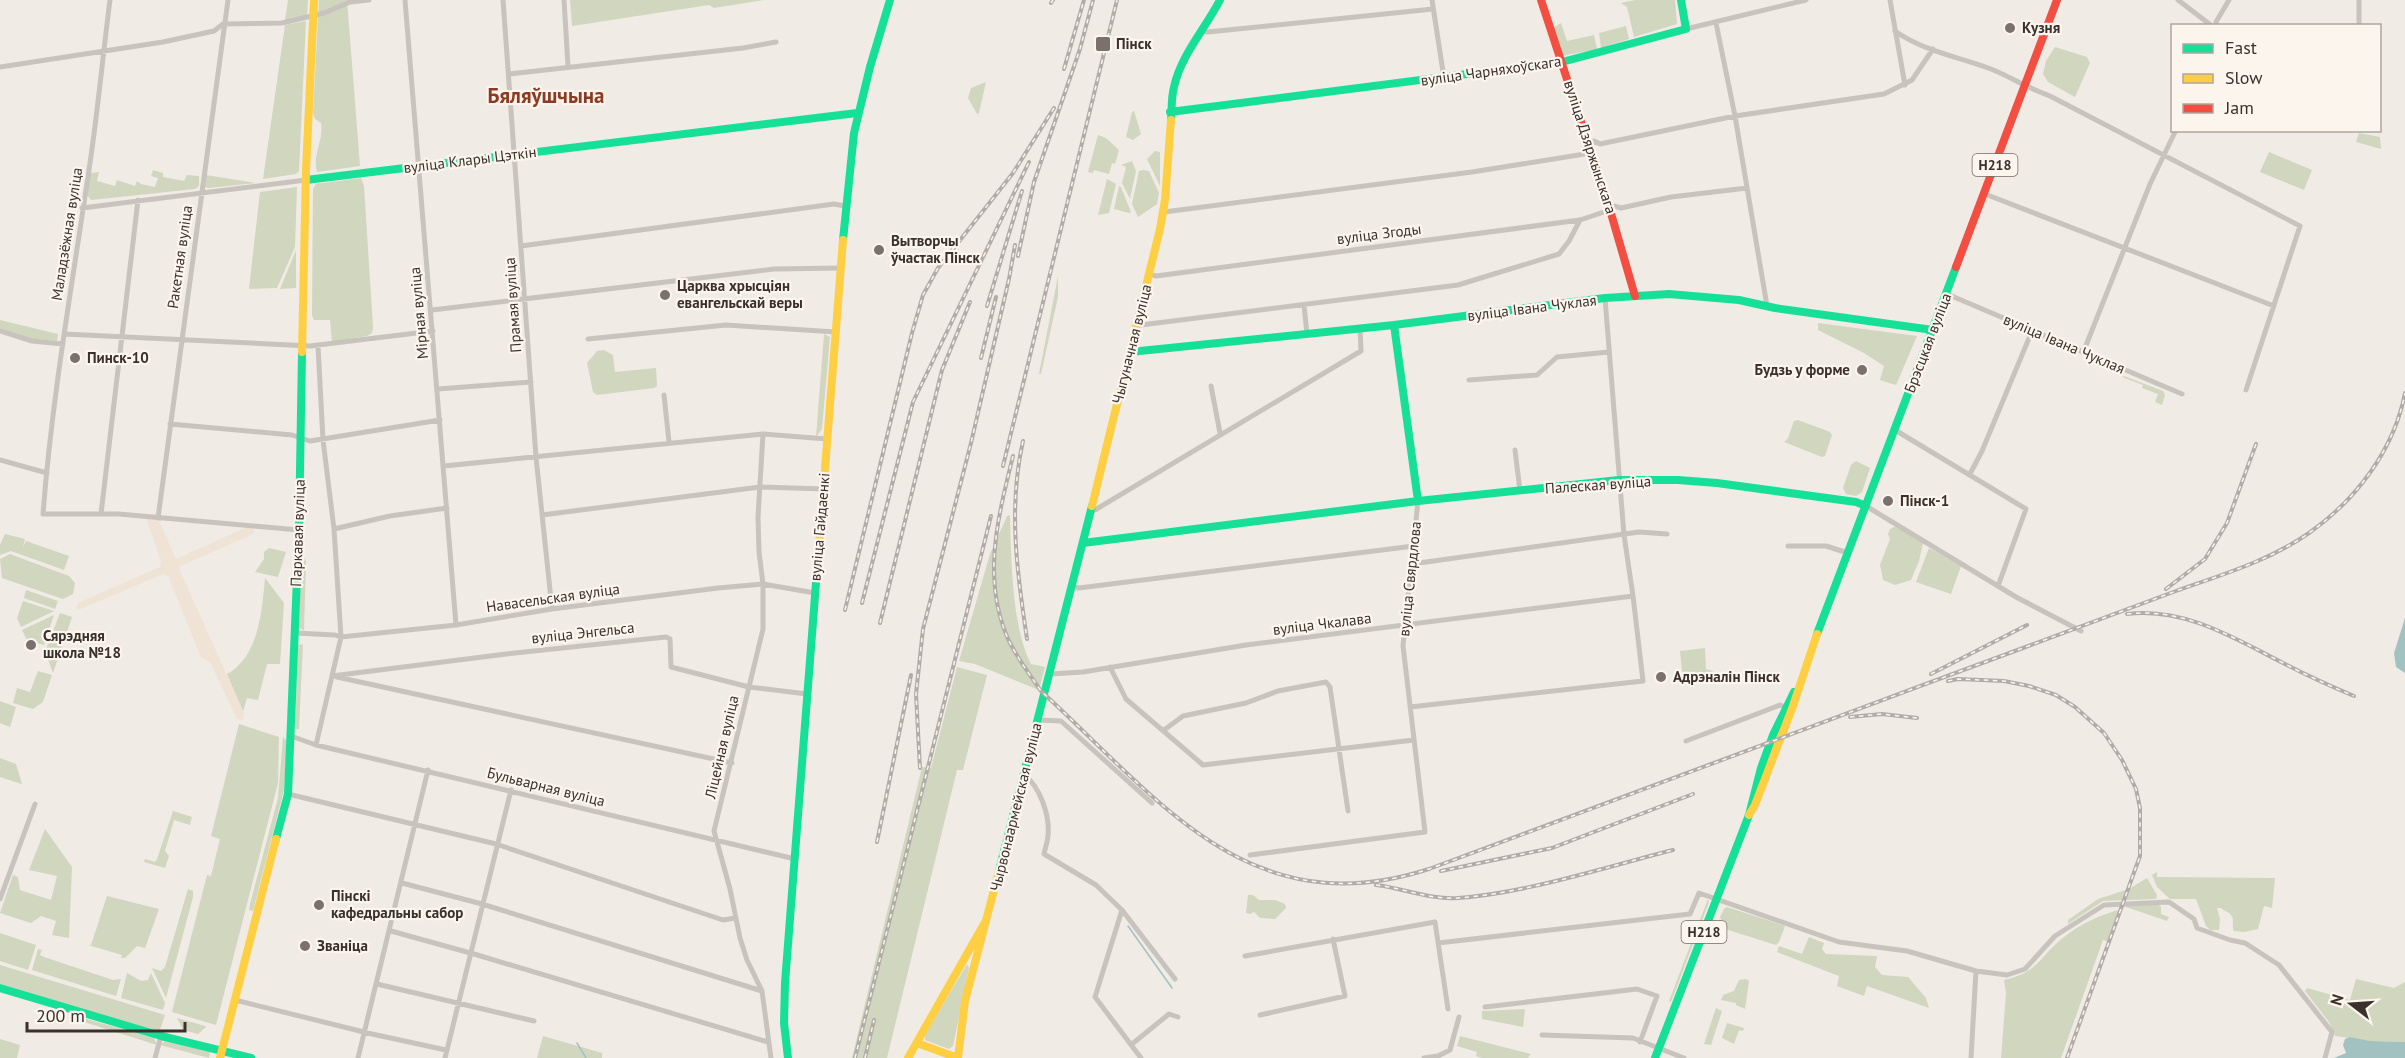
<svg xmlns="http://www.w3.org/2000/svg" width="2405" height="1058" font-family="'PT Sans',sans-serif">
<rect width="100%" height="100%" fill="#f0ebe5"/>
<path fill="#d1d6bf" d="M288 0H308L307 16 285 20Z
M319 0H347L360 166 317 172C312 155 324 140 321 123L315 119 313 113Z
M570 0H764L714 8 709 5 572 26Z
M1635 0H1675L1677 24 1634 37 1627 7 1621 3Z
M306 21 299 171 296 174 263 179 285 25Z
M1561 23 1567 41 1594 35 1597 49 1562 56 1553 28Z
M1626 26 1629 39 1601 48 1599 33Z
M2055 47 2087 57 2090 63 2075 97 2048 82 2043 74 2046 61Z
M986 82 979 113 977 114 968 98 971 88Z
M1134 111 1141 134 1133 140 1126 137 1132 112Z
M2359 133 2380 137 2381 149 2356 142Z
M1098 135 1106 138 1119 150 1115 164 1112 163 1109 174 1094 170 1093 173 1088 172Z
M1155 151 1160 152V186L1147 159Z
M2269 152 2312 170 2304 190 2260 172Z
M1132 161 1136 171 1130 199 1122 183 1126 167 1121 165Z
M153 170 163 173V177L184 181 187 175 199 176V186L195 189 91 200 87 195 90 173 99 172 97 181 115 186 117 180 135 186 137 181 141 184 155 187 158 178 151 176Z
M1143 170 1149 171 1159 193 1157 204 1138 217 1132 204 1139 171Z
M206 175 256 183 209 188 205 187Z
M361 178 364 186 373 327 372 333 367 336 332 342 330 320H314L312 315 313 189 316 184Z
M1107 179 1116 184 1109 213 1098 215Z
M1119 186 1121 187 1131 212 1129 213 1114 209Z
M297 187 295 247 277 288 250 289 249 288 260 192Z
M296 250V288L280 289Z
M1058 276V297L1041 374H1039Z
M0 320 58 334 57 341 33 339 0 329Z
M1818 323 1917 336 1896 385 1880 380 1884 366 1864 353 1818 330Z
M824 334 830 337 822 429 816 437Z
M604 350 613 355 615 372 656 368 657 386 654 388 597 395 593 392 587 363 597 351Z
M2124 376 2163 391 2165 395 2162 405 2155 402 2158 394 2142 388 2143 385 2122 377Z
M1798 420 1830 432 1832 435 1825 456 1822 457 1784 442 1788 438 1794 421Z
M1856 461 1870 468 1862 492 1856 496 1846 494 1843 488 1851 465Z
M1010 515C1011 557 1012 628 1031 664L1045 667 1039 690 975 664 959 661 990 554 1007 516Z
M1894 527H1898L1923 543 1919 561 1911 580 1895 585 1883 580 1880 565 1890 539 1888 534 1890 529Z
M5 534 25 539 23 547 26 541 69 556 64 570 11 551 0 555V545Z
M269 548 286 552 278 577 255 572 264 559V552Z
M1929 548 1961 566 1951 594 1916 582Z
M10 554 69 576 75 583 73 594 63 599 2 578 0 559Z
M304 558 306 561 304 631 299 627 301 560Z
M265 578 284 603 280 664H267L258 700 247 698 243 712 227 674C259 657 262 610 265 578Z
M26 590 58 601 55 609 24 598Z
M23 601 54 611 21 627 17 618Z
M60 613 72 617 53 673 45 652Z
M54 615 44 645 27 640 22 630Z
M303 644 299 729H295L298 645Z
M1705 648 1706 669 1713 671V678L1703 679 1702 677 1685 680V684L1680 685V682L1683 681 1680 651Z
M957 667 987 675 963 770H957L887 1058H852L922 767 931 768Z
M38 671 52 675 43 702 33 709 13 703 17 688 30 692Z
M0 701 16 707 10 727 0 723Z
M239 724 279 737 278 783 216 1025 172 1012 207 875 211 876 220 839 211 836Z
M283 737 287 741 284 790 253 911 249 910 250 904 278 798Z
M0 758 16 764 22 784 0 777Z
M173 811 192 817 190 825 174 820 165 851 169 856 165 868 144 862 145 859 155 862 157 859Z
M45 829 72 867 69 938 52 935 56 921 41 916 31 923 0 913 13 875 18 877 20 890 51 900 57 876 29 870Z
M2157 872V877L2275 878 2272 908 2264 906 2258 929 2244 932 2234 931C2231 926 2235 920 2231 915 2229 912 2224 911 2221 908H2217L2220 919 2219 930H2210L2206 926 2196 899H2170L2157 887 2152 875Z
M2147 878 2157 895 2156 899 2103 901 2068 924V920L2098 899 2129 889Z
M188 889 193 891V897L166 998 152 968 161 971 165 967Z
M1248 895H1253L1259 900H1275L1285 904 1286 908 1275 919 1260 918 1254 912 1250 914 1246 913Z
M107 896 159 909 145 948 137 946 125 958H121L122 955 88 945H91Z
M1708 899 1709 902 1671 1002 1669 1001Z
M2126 905H2159L2161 907V914L2169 917 2167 921 2126 907Z
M1727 907 1785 926 1779 942 1776 945 1725 929 1720 917 1724 909Z
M2122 909 2110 942 2103 940 2061 1058H2001L2006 993 2004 980C2039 972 2039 957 2064 937 2082 923 2100 915 2122 909Z
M0 933 36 945 28 970 0 961Z
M1809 937 1824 943 1822 949 1826 954 1877 956 1875 967 1882 975 1908 977 1926 998 1929 1008 1867 986 1864 996 1837 986 1839 976 1777 952 1779 946 1802 954Z
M38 949 42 950 40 955 44 957 113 980 121 979 116 996 32 970Z
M967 964 969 968 953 1046 949 1049 925 1040V1035Z
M0 965 165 1015 160 1030 154 1031 0 984Z
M127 973 141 981 148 980 151 973 165 1003 163 1010 121 998Z
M1746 979 1749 981 1745 1009 1736 1005V1003L1721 1000 1723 995 1734 991 1739 980Z
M2356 979 2394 988 2405 982V1042L2370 1041 2335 1036 2329 1022 2305 991 2307 988 2350 1000Z
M1716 1008 1722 1011 1711 1045 1704 1044Z
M1525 1009 1523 1027 1482 1019V1011Z
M76 1016 154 1038 157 1045 71 1018Z
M177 1018 205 1026 206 1027 198 1034 183 1030Z
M1727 1023 1744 1028 1743 1031 1739 1030 1734 1044 1722 1038Z
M543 1036 602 1053V1058H537Z
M1460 1036 1531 1054 1528 1058H1482L1476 1056 1477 1052 1457 1046Z
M0 1039 20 1045 17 1058H0Z
M165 1041 210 1052 209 1058 160 1045Z"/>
<path fill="#eee3d5" d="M146 518 158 519 176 559 245 528H252L254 531V534L180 566 179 569 244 713 243 720 237 719 210 662 201 657 168 576 163 574 78 610 76 608 80 602 160 567 161 561Z"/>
<path fill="#a1c2c1" d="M2405 618V673L2396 667 2394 653Z
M2350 1037 2370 1041 2405 1042V1058H2334L2346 1053 2343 1045 2345 1039Z"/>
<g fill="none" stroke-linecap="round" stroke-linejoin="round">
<path stroke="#a1c2c1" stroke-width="1.5" d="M1128 926 1172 988
M577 1043 586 1058"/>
<path stroke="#c9c3be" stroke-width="5" d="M110 0C103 54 98 109 90 163 73 280 52 396 43 514H119L299 530
M405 0 456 625
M503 0 536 457 552 609
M564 0 568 66
M1432 0 1444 78
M1890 0 1905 85
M2178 0 2212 26
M2359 0V26
M1716 23 1735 116 1767 306
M2217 26 2216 22 2229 0
M1686 29 1806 0
M1202 31 1208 32 1433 9
M1895 31C1923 51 1959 57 1991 69 2011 77 2029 89 2050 96L2300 226 2246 390
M0 67 163 42 214 31 223 24 282 23 324 13 350 2 369 0
M509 74 743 48 776 42
M1588 146 1594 141 1600 144 1735 116 1884 94 1912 80 1933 49
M1985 194 2274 306
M82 208 306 180
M1164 212 1472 172 1591 153
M521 246 834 204 845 206
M1149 274 1156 276 1580 220 1610 210 1614 206 1621 208 1671 197 1747 188
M1947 294 2182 394
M1304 305 1307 334
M432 310 774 269 841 268
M1137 323 1141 325 1458 285 1559 254 1569 241 1580 220
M0 331 32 341 63 344
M64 334 310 346 433 331
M588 339 726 325 836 332
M2083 353 2150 184 2176 130
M1469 380 1537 375 1557 357 1609 352
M1211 386 1220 433
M438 389 531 382
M664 395 669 442
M170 424 292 435 310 441 440 420
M1895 430 2026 509 1998 586
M763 434 758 517 759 552 763 584V629L714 831 730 889 740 938 747 960 762 991 771 1058
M1515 450 1520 491
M0 460 47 473
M444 466 763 434 827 439
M1970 474 1982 451 2032 331
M1866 506 2016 597 2081 631
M1091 509 1095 510 1361 351 1360 329
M101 514 138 200
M542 515 760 487 824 489
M158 518 228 0
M334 529 390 516 447 508
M1788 546H1826L1848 553
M1412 564 1639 532 1667 534
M1072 586 1079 588 1414 546
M295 633 335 635 341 637 456 625 552 609 718 588 763 584 815 593
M1110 667 1126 699 1203 765 1414 740
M1050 674 1083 672 1246 645 1633 596
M332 676 506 654 666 637 670 639 671 667 749 687 807 694
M337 677 732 763
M1410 707 1643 681 1633 596 1624 535 1605 298
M1038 720 1061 721 1152 803
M1164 730 1183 716 1246 703 1278 691 1326 682 1330 687 1348 811
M291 736 316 745 795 859
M1686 741 1780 705 1785 707
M316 745 341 637 334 529 323 440 318 346
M1024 775C1040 786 1050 816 1048 835 1048 841 1045 848 1044 854L1096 885 1122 910 1175 979
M288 794 496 844 723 920 735 918
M1250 855 1425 832 1403 646 1418 501
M402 883 482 904 762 991
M0 899 35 804
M1122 910 1095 997 1141 1058
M391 931 474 954 768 1042
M1438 943 1690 914 1699 893 1839 942 1907 951 1976 971 2007 975 2025 969 2055 936 2104 905 2169 902 2194 919 2197 928 2230 940 2245 943 2279 965 2332 1032 2325 1058
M1245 956 1435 922 1448 1009
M377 984 534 1021
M235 1000 372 1034 446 1050
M1485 1007 1637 989 1657 996 1640 1042
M1260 1015 1345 996 1333 939
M1542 1035 1633 1038 1684 1058
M1132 1044 1169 1014 1178 1017
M155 1058 161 1036
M358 1058 428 770
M445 1058 511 790
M1424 1058 1438 1056 1450 1050 1459 1017
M1971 1058 1976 971"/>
<path stroke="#16e098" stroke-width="8" d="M1170 112 1562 62 1686 29 1681 0
M1171 120C1172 109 1171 98 1174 87 1181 55 1205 29 1220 0
M306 180 857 113
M843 240 854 133 870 67 890 0
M1394 325 1418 501
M1130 352 1394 325 1605 298 1669 294 1739 300 1775 308 1933 330
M1083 543 1418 501 1619 480H1678L1717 483 1856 502 1866 506
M1817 634 1956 267
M276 839 288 794 299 530 302 352
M999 871 1092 506
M0 988 161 1036 251 1058
M788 1058 784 1023 785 983 817 570
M1655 1058 1749 815 1761 768 1773 735 1794 692"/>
<path stroke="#ffcf43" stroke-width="8" d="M302 352 306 170 314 0
M1092 506 1160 229 1165 200 1171 120
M817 570 843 240
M1749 815 1755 805 1793 706 1817 634
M917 1043 958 1058 965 1001 999 871
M220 1058 276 839
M908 1058 984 924"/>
<path stroke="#f24e42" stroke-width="8" d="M1541 0 1610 210 1635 296
M1956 267 2057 0"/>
<g stroke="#b1aca8" stroke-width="4">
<path id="rail" d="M1051 3 1053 0
M1064 69 1084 0
M1018 256 1034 182 1080 49 1093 0
M987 306 1022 191
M981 358 996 297
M1023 441C1008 508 1017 573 1027 639
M1013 456C998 517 981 580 1009 641 1018 659 1030 675 1041 691 1159 799 1249 927 1429 869 1628 796 1825 721 2023 648 2074 629 2125 610 2176 591 2221 575 2269 561 2309 533 2356 500 2394 450 2405 393
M1003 466 1117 0
M2166 589 2205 559 2227 523 2256 444
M862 603 913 402 1029 162
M845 610 912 333 923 295 938 268 1013 173 1054 108
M2127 614C2184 607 2234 638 2283 663 2306 675 2330 686 2354 696
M880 623 942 370 970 302
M1931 674 2027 625
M1948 681 1958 679 2004 681 2029 686 2056 695 2075 707 2104 733 2122 760 2136 789 2140 808V856L2067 1058
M1850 717 1882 714 1917 718
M920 768 916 694 923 629 971 443 1009 279 1015 245
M877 842 911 675
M1441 871 1552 848 1693 794
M1376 885C1403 888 1430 900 1458 898 1527 893 1606 867 1673 850
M855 1058 991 516
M865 1058 874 1020"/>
</g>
<use href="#rail" stroke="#fbf5ee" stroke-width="1.5" stroke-dasharray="4.5" stroke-linecap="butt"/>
</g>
<g fill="#7a716c" stroke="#fbf5ee" stroke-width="2">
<circle cx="2010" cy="28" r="6"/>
<rect x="1095" y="36" width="16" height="16" rx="3"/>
<circle cx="879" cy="250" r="6"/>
<circle cx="665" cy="295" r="6"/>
<circle cx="75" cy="358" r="6"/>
<circle cx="1862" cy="370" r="6"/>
<circle cx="1888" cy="501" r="6"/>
<circle cx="31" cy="645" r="6"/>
<circle cx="1661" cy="677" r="6"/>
<circle cx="319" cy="905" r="6"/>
<circle cx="305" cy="946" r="6"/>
</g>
<g text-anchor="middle" stroke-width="4.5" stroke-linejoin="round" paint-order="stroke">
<g fill="#fbf5ee" stroke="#756b66" stroke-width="1.5">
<rect x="1972.5" y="154" width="45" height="22" rx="4.5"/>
<rect x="1681.5" y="921" width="45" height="22" rx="4.5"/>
</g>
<g font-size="14" font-weight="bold" fill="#3b302b">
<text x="1995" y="170">Н218</text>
<text x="1704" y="937">Н218</text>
</g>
<g font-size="15" font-weight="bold" fill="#3b302b" stroke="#fbf5ee" text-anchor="start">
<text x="2022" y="33">Кузня</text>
<text x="1116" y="49">Пінск</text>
<text x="891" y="246">Вытворчы<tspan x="891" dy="17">ўчастак Пінск</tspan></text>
<text x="677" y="291">Царква хрысціян<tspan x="677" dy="17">евангельскай веры</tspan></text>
<text x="87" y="363">Пинск-10</text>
<text x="1850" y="375" text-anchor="end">Будзь у форме</text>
<text x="1900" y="506">Пінск-1</text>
<text x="43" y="641">Сярэдняя<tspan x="43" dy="17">школа №18</tspan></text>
<text x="1673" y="682">Адрэналін Пінск</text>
<text x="331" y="901">Пінскі<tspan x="331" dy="17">кафедральны сабор</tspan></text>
<text x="317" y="951">Званіца</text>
</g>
<g font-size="15" fill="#3b302b" stroke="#fbf5ee">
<text transform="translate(1491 71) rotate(-8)" y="5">вуліца Чарняхоўскага</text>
<text transform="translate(1590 147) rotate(72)" y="5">вуліца Дзяржынскага</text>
<text transform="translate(470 160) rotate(-7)" y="5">вуліца Клары Цэткін</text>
<text transform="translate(67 234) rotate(-81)" y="5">Маладзёжная вуліца</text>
<text transform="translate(1379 234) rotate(-7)" y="5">вуліца Згоды</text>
<text transform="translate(180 257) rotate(-82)" y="5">Ракетная вуліца</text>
<text transform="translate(513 305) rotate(-94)" y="5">Прамая вуліца</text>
<text transform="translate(1532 308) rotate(-7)" y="5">вуліца Івана Чуклая</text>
<text transform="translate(419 313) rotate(-95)" y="5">Мірная вуліца</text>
<text transform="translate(1928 343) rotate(-69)" y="5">Брэсцкая вуліца</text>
<text transform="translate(1132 344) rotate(-76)" y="5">Чыгуначная вуліца</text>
<text transform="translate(2064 344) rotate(23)" y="5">вуліца Івана Чуклая</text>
<text transform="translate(1598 485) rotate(-4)" y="5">Палеская вуліца</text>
<text transform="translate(820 527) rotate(-85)" y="5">вуліца Гайдаенкі</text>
<text transform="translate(298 533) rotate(-88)" y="5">Паркавая вуліца</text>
<text transform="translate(1410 579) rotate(-84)" y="5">вуліца Свярдлова</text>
<text transform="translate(553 598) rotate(-8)" y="5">Навасельская вуліца</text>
<text transform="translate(1322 624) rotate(-7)" y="5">вуліца Чкалава</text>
<text transform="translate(583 633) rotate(-6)" y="5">вуліца Энгельса</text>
<text transform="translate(722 747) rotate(-77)" y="5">Ліцейная вуліца</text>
<text transform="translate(546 787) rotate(14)" y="5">Бульварная вуліца</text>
<text transform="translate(1016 807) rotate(-76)" y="5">Чырвонаармейская вуліца</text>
</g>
<g font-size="21" font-weight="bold" fill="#8c3b22" stroke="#fbf5ee">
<text x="546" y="103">Бяляўшчына</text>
</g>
</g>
<rect x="2171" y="24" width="210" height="108" fill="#fbf5ee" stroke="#aea6a0" stroke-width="1.5"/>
<rect x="2183" y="44" width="30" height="9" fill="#16e098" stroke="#aea6a0" stroke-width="1.5"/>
<text x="2225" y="54" font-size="18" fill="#3b302b">Fast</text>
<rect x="2183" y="74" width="30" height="9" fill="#ffcf43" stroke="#aea6a0" stroke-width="1.5"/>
<text x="2225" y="84" font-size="18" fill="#3b302b">Slow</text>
<rect x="2183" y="104" width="30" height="9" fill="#f24e42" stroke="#aea6a0" stroke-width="1.5"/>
<text x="2225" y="114" font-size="18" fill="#3b302b">Jam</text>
<g transform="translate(2351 1004) rotate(287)" stroke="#fbf5ee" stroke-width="4.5" paint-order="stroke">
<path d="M0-4.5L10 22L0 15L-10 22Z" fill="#3b302b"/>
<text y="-9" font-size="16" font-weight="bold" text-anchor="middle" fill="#3b302b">N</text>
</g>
<path d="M27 1022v9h158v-9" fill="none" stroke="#3b302b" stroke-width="3"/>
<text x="36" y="1022" font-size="18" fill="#3b302b" stroke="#fbf5ee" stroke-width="4.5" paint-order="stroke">200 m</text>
</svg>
